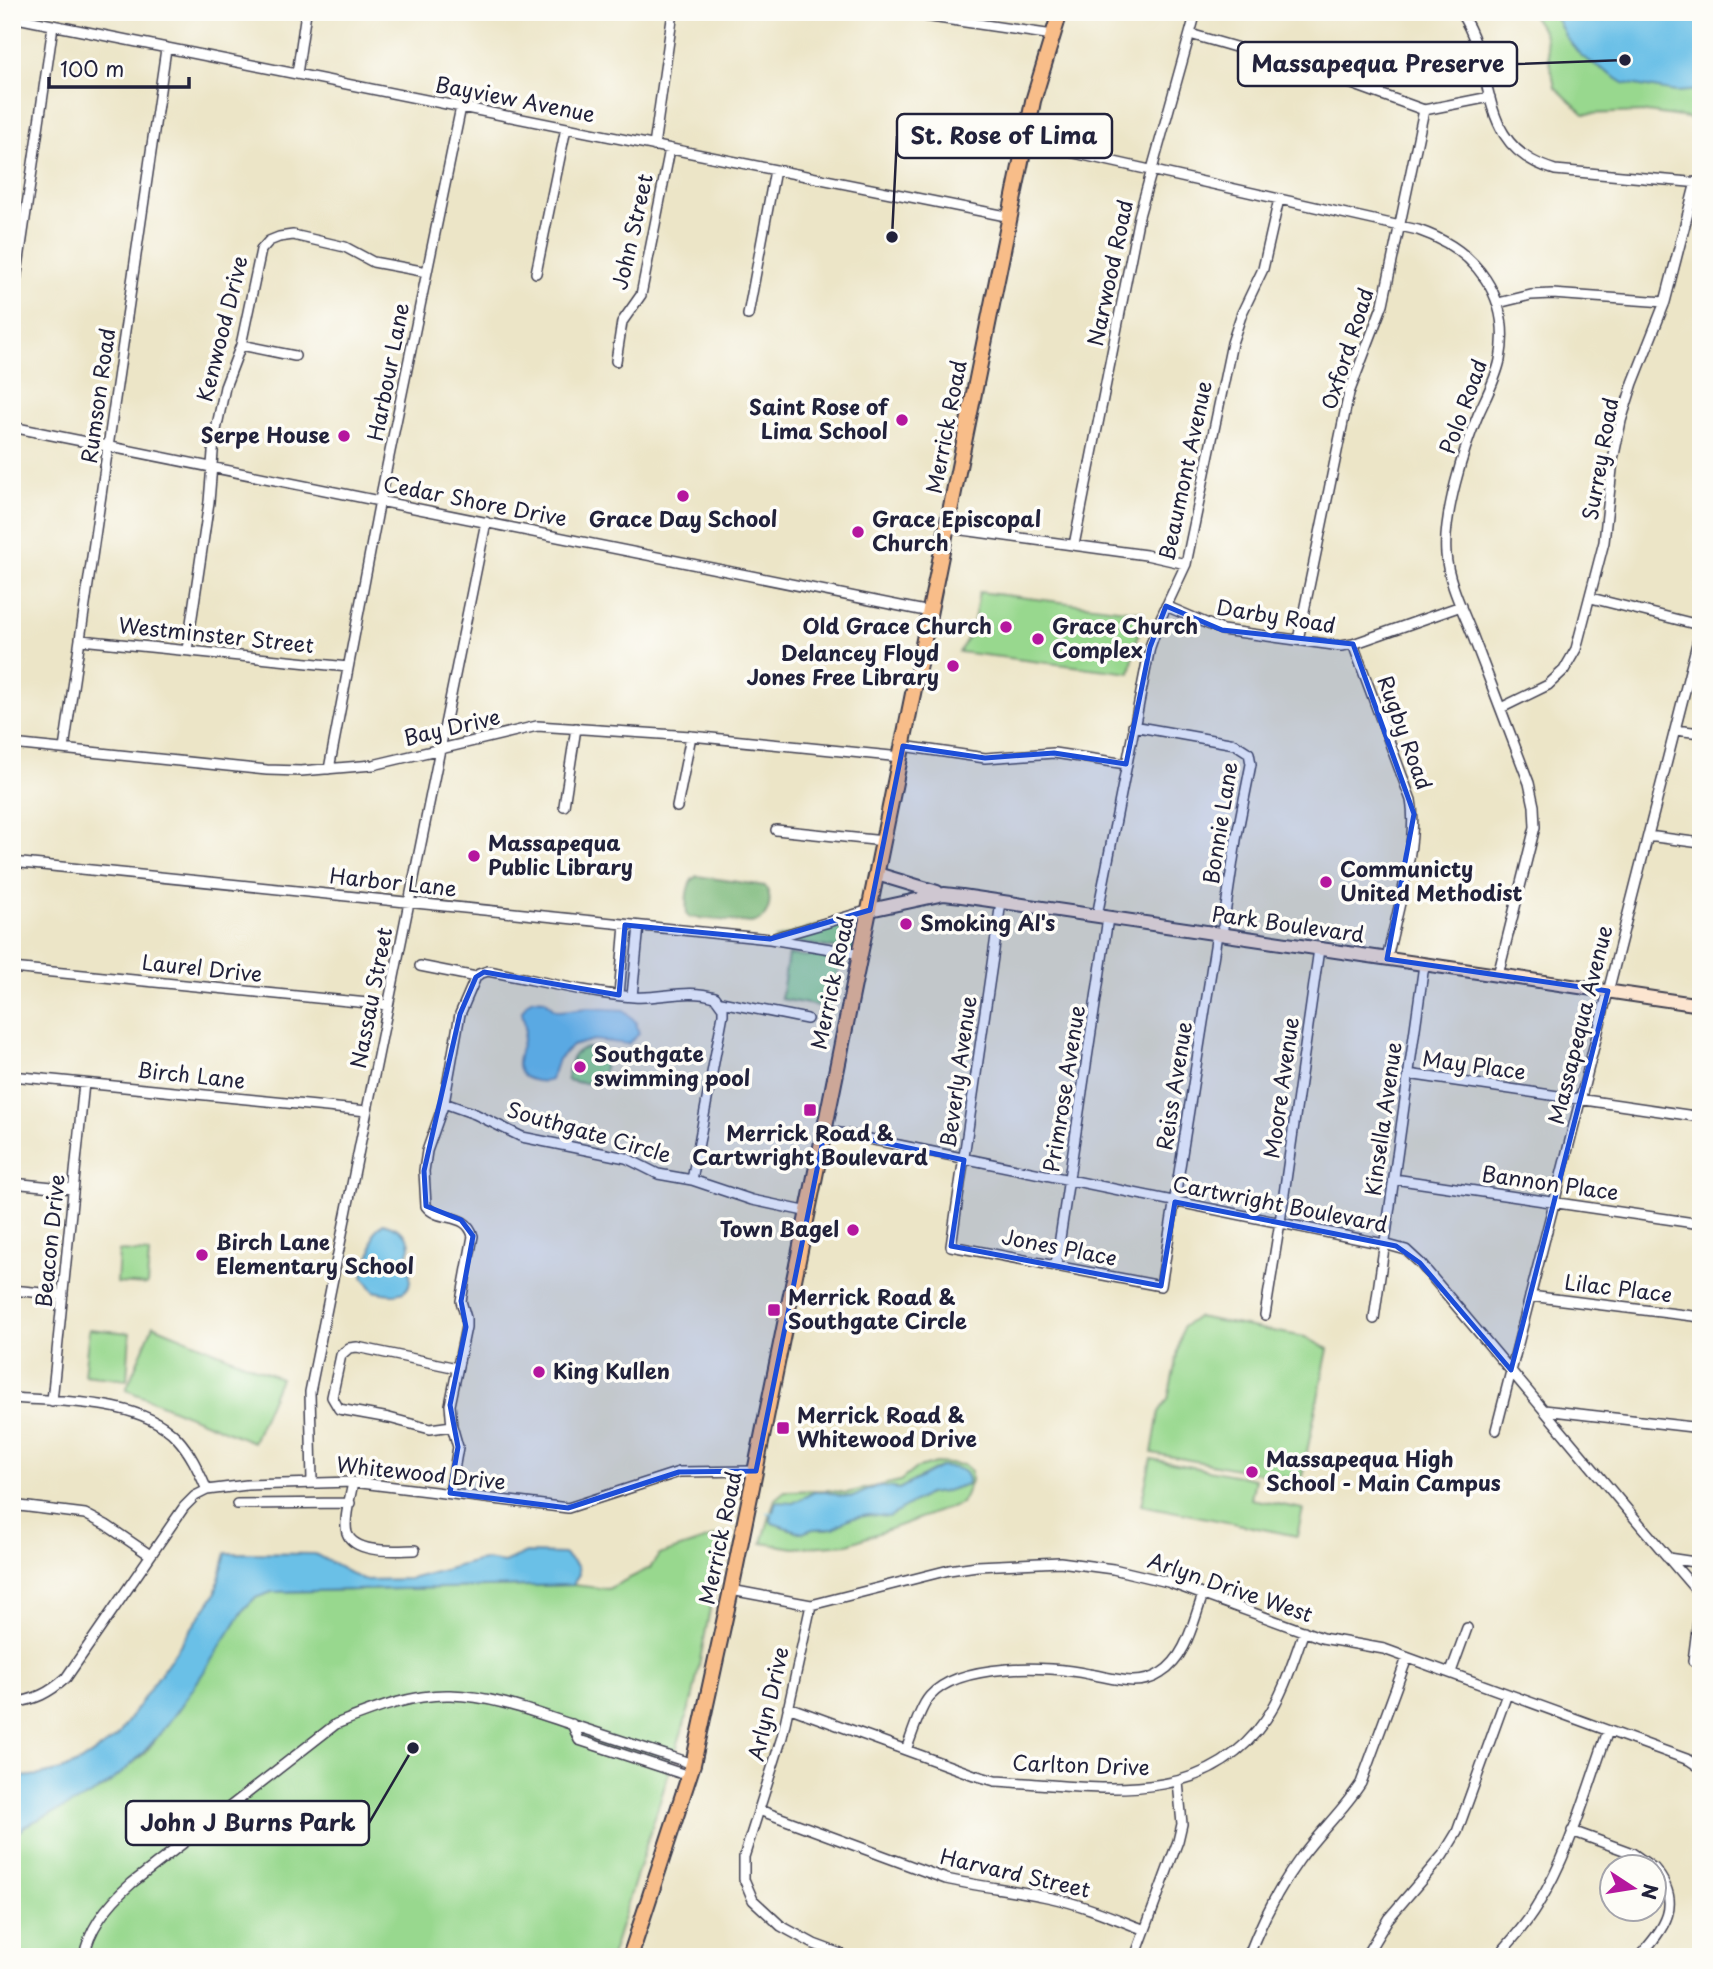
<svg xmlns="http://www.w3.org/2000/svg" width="1713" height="1969" font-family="'Playpen Sans',sans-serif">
<rect width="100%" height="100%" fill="#fdfcf7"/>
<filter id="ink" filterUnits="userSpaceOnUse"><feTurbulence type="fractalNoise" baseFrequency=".0143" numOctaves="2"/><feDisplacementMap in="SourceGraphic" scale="14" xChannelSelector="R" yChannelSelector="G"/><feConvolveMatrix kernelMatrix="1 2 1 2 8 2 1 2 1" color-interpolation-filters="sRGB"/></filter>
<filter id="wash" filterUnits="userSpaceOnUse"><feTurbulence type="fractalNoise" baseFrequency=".00686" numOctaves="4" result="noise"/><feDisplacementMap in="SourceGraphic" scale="28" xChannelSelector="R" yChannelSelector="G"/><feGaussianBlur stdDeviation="1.57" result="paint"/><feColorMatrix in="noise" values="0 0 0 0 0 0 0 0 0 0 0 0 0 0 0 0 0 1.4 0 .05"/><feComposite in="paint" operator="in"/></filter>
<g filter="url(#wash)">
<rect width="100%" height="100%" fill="#ece5c7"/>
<path fill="#98d88e" stroke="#5d7d64" stroke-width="2" fill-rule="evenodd" d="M1530 12H1701V120L1647 112 1584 114 1555 87 1544 32Z
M979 592 1143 612 1130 673 959 652 972 631Z
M868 911 860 952 774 939Z
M788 955 821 957 837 962 838 969 830 1008 781 999Z
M587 1048 607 1052 601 1082 581 1083 567 1080C570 1065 570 1051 587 1048Z
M119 1251 149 1253 147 1285 117 1283Z
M1197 1317 1305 1337 1328 1349 1301 1481 1152 1453 1159 1412 1168 1399 1183 1327Z
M153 1325 280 1378 253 1442 126 1390Z
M89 1329 130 1333 127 1380 84 1375Z
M1151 1459 1255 1479 1251 1499 1303 1509 1297 1536 1141 1505Z
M936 1463 964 1465 971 1471V1481L962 1503 848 1544 794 1548 762 1543 775 1499 785 1491 828 1490 846 1493 900 1481 915 1469ZM940 1467 967 1484 942 1492 928 1494 889 1516 869 1515 848 1519 839 1525 828 1529H813L802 1533 772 1523 771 1518 776 1502 793 1504 804 1499 809 1494 826 1492 841 1496 853 1497 877 1487 899 1489Z
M725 1533 693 1696 611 1957H12V1835L23 1829 22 1827 103 1788 145 1753 163 1730 245 1608 255 1598 272 1592 573 1585 608 1589 650 1568 659 1555Z"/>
<path fill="#7ab879" stroke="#4e6d5a" stroke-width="2" d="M697 876 765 886C774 900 769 921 751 923L689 917 687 915C686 902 685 882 697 876Z"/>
<path fill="#6ac0e7" stroke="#467191" stroke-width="2" d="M1553 12H1701V90L1676 92 1624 83 1581 56 1566 37Z
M533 999 545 1000 554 1009 560 1011 588 1008 624 1010 636 1022 639 1034 628 1044 594 1040 572 1046 558 1059 551 1080C543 1083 537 1082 529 1079 506 1071 526 1043 525 1028 525 1022 522 1016 522 1011L528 1002Z
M383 1223C394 1226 411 1234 410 1247 409 1254 405 1257 406 1264 408 1270 409 1268 410 1274 413 1299 389 1295 374 1291L363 1277 364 1270 371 1253 374 1232Z
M940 1467C951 1468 965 1466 968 1480L967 1484 943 1492 928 1494 889 1517 869 1515 848 1519 834 1528 813 1529 802 1533 772 1523 771 1518 776 1502 793 1503 814 1492H826L841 1496 853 1497 877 1486 899 1489Z
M226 1553 315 1554 363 1580 410 1579 477 1561 486 1560 504 1563 526 1553 564 1554 578 1567 579 1574 573 1585 272 1592 255 1598 245 1608C204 1669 166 1743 105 1786 81 1803 49 1813 23 1827V1829L12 1835V1778L40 1775 61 1770 80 1762 117 1737 215 1594Z"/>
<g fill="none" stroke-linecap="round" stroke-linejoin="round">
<path stroke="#6ac0e7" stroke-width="2.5" d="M768 1513 776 1514"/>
</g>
</g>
<g filter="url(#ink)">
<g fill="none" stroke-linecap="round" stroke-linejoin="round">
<g stroke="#403f50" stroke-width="12">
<path id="minor" d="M897 12 1053 35
M1460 12C1500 70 1472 146 1555 170L1700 183
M12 17 1011 217
M1190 34 1308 68 1424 110 1490 97
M297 74 306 12
M1025 142 1418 230C1477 250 1512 298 1500 360 1496 379 1486 397 1478 415 1463 450 1443 516 1446 554 1448 581 1462 609 1472 634 1491 684 1510 733 1529 783L1534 806 1535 827 1498 975
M654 146 673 12
M536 273 566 128
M1498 303 1531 295 1552 294 1665 302
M12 308 53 26
M748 315 775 170
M241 345 295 356
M616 361 622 322 641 295 670 149
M12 427 930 612
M948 528 1146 555 1186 564
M1074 545 1139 216 1196 12
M1591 598 1691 623H1701
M1166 606 1222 630 1341 646 1353 644 1461 606
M81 640 348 667
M1298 640 1349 393 1383 304 1424 110
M1353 644 1411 800C1419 842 1396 915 1387 959
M187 650 209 502 214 440 225 387 241 345 261 250 269 241 279 237 293 235 345 247 373 262 427 272
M1501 708 1548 685 1564 670 1576 649 1604 542 1613 460 1621 421 1633 383 1665 302 1696 182
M1133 726 1235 744 1249 753 1251 764 1236 840 1222 934
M1675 730 1701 733
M12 744 267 770 301 771 373 765 537 726 691 736 901 757
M903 746 985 758 1054 753 1126 764
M64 749 166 49
M329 769 380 500 461 107
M564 806 576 728
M677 807 691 736
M776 830 884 841
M1648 836 1701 843
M12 862 770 939 861 954
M1001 902 951 1246 1161 1286 1217 934
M1097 916 1150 647 1158 624 1186 564 1232 343 1242 313 1263 269 1279 199
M774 938 870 910
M420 966 476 977
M12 968 388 1005
M619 995 625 925
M632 996 639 926
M721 1002 807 1019
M1408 1074 1701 1117
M12 1076 367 1111
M444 1103 475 1114 522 1137 626 1158 658 1174 692 1180 752 1200 809 1212
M825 1130 1384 1244 1406 1250 1420 1263C1514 1373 1606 1486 1701 1596
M1394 1179 1701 1224
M12 1183 73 1189
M1056 1265 1108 918
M12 1290 63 1295
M1530 1296 1701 1317
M1265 1315 1280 1222 1319 949
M1374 1319 1424 965
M12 1398C63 1402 140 1399 177 1438 191 1453 199 1472 207 1490
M52 1401 84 1083
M1544 1410 1701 1428
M452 1426 430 1429 389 1418 339 1409 332 1397 341 1355 349 1348 357 1347 457 1368
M1496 1430 1701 628
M312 1482 310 1392 486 522
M353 1482C351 1496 343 1519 347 1533 355 1555 398 1550 415 1550
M450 1493 458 1447 452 1426 450 1405 466 1327V1318L461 1301 473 1236C466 1211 439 1223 426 1206L424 1171 427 1151 444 1103 460 1014 476 977 479 974 488 971C537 980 585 993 634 997 662 999 687 988 715 997L723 1008V1014L692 1180
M237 1504 350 1503
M12 1505 85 1514 106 1525 150 1555
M1668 1558 1701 1563
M731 1590 811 1605 949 1570 977 1566 1060 1562 1113 1569 1168 1582 1322 1638 1384 1649 1689 1760 1701 1768
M811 1605 782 1737 744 1857V1879L753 1900 781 1926 814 1944 849 1957
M1693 1661 1701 1597
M1451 1672 1467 1628
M12 1703C35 1700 49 1693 66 1678L184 1507 195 1496 207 1490 247 1485 353 1482 568 1508 679 1472 756 1471
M788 1707 974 1775 995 1781C1090 1786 1203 1812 1266 1719 1284 1693 1293 1661 1304 1631
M572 1724 579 1740 689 1776
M906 1750C912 1735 920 1707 930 1696 959 1663 1048 1665 1089 1674 1113 1678 1139 1688 1161 1673 1187 1657 1193 1621 1203 1595
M759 1810 946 1879C981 1887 1017 1890 1052 1898 1084 1905 1114 1918 1145 1930
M1572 1831 1632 1853 1653 1868
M84 1957C89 1928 110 1902 132 1883L336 1724C372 1710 411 1694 450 1695 492 1696 531 1711 570 1724 611 1737 652 1751 693 1764
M1135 1957 1178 1841 1182 1824 1178 1782
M1248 1957C1261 1923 1278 1889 1299 1860 1318 1833 1343 1811 1361 1783L1407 1658
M1365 1957 1388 1919 1443 1855 1457 1832 1507 1694
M1497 1957C1511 1941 1526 1925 1537 1906 1570 1854 1587 1789 1608 1731
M1639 1957C1665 1927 1684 1904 1654 1868"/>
</g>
<g stroke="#403f50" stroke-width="16">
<path id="secondary" d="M877 874 937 892
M870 910 944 894 962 896 1701 1005"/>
</g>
<g stroke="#403f50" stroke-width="18">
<path id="primary" d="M630 1957 693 1764 731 1590 1025 142 1033 101 1060 12"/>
</g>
<use href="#minor" stroke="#fff" stroke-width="9"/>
<use href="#secondary" stroke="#fce5d0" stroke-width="12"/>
<use href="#primary" stroke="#f8bd89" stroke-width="14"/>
</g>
</g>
<path fill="#1d4ed8" fill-opacity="0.2" stroke="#1d4ed8" stroke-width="5" stroke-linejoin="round" d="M1166 606 1222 630 1353 644 1414 814 1387 959 1608 991 1511 1370 1420 1263 1396 1246 1175 1202 1161 1286 951 1246 964 1160 825 1130 756 1471 679 1472 568 1508 450 1493 458 1447 450 1405 466 1327 461 1301 473 1236 461 1220 426 1206 424 1171 460 1014 476 977 484 972 619 995 625 925 770 939 870 910 903 746 985 758 1054 753 1126 764 1150 647Z"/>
<g fill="#b5179e" stroke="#fdfcf7" stroke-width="2.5">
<circle cx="902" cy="420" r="7"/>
<circle cx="344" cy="436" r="7"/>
<circle cx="683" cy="496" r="7"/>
<circle cx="858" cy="532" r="7"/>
<circle cx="1006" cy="627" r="7"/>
<circle cx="1038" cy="639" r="7"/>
<circle cx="953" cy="666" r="7"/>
<circle cx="474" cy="856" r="7"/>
<circle cx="1326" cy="882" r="7"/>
<circle cx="906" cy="924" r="7"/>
<circle cx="580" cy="1067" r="7"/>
<rect x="803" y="1103" width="14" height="14" rx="3.5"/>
<circle cx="853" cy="1230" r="7"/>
<circle cx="202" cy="1255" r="7"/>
<rect x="767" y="1303" width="14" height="14" rx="3.5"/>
<circle cx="539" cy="1372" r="7"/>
<rect x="776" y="1421" width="14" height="14" rx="3.5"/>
<circle cx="1252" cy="1472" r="7"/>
</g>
<g text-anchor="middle" stroke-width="7" stroke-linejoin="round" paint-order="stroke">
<g font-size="21" fill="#22223b" stroke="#fdfcf7">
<text transform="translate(515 100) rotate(11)" y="7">Bayview Avenue</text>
<text transform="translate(633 232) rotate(-77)" y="7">John Street</text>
<text transform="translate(1111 273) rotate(-78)" y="7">Narwood Road</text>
<text transform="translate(223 329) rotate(-76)" y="7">Kenwood Drive</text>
<text transform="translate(1348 349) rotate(-72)" y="7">Oxford Road</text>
<text transform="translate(389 372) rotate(-79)" y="7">Harbour Lane</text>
<text transform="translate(99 396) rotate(-82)" y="7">Rumson Road</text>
<text transform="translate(1464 407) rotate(-70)" y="7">Polo Road</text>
<text transform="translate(947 427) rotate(-79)" y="7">Merrick Road</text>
<text transform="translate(1601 459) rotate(-80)" y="7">Surrey Road</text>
<text transform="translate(1186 471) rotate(-78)" y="7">Beaumont Avenue</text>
<text transform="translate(475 502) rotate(11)" y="7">Cedar Shore Drive</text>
<text transform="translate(1276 617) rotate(9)" y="7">Darby Road</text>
<text transform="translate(216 636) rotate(6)" y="7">Westminster Street</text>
<text transform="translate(452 728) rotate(-13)" y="7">Bay Drive</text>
<text transform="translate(1404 733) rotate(70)" y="7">Rugby Road</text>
<text transform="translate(1221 823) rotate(-81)" y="7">Bonnie Lane</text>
<text transform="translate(393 883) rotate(6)" y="7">Harbor Lane</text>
<text transform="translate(1288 925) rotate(8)" y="7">Park Boulevard</text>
<text transform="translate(202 969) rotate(6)" y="7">Laurel Drive</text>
<text transform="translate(833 983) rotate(-78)" y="7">Merrick Road</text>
<text transform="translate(372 998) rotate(-79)" y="7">Nassau Street</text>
<text transform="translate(1581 1025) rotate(-76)" y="7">Massapequa Avenue</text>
<text transform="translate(1474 1066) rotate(8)" y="7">May Place</text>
<text transform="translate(959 1072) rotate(-82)" y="7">Beverly Avenue</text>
<text transform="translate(191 1076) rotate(6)" y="7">Birch Lane</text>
<text transform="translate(1175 1086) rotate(-81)" y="7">Reiss Avenue</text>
<text transform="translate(1282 1088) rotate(-82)" y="7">Moore Avenue</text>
<text transform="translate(1065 1089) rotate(-81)" y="7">Primrose Avenue</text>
<text transform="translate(1384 1119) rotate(-82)" y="7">Kinsella Avenue</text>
<text transform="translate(589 1133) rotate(16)" y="7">Southgate Circle</text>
<text transform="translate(1550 1184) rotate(8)" y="7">Bannon Place</text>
<text transform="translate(1280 1205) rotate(11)" y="7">Cartwright Boulevard</text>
<text transform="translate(51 1241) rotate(-84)" y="7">Beacon Drive</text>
<text transform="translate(1059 1248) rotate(11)" y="7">Jones Place</text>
<text transform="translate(1618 1289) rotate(7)" y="7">Lilac Place</text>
<text transform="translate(421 1474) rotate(6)" y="7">Whitewood Drive</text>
<text transform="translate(721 1538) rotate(-78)" y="7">Merrick Road</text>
<text transform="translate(1230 1588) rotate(19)" y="7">Arlyn Drive West</text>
<text transform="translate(769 1704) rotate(-77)" y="7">Arlyn Drive</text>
<text transform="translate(1081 1766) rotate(2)" y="7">Carlton Drive</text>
<text transform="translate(1015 1874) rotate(13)" y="7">Harvard Street</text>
</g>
<g font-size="21" font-weight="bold" fill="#22223b" stroke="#fdfcf7" text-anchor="start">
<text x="888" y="415" text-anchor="end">Saint Rose of<tspan x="888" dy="24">Lima School</tspan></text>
<text x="330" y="443" text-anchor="end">Serpe House</text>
<text x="683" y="527" text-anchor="middle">Grace Day School</text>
<text x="872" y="527">Grace Episcopal<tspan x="872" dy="24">Church</tspan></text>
<text x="992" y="634" text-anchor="end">Old Grace Church</text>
<text x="1052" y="634">Grace Church<tspan x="1052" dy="24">Complex</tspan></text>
<text x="939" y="661" text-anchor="end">Delancey Floyd<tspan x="939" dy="24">Jones Free Library</tspan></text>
<text x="488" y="851">Massapequa<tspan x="488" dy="24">Public Library</tspan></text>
<text x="1340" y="877">Communicty<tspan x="1340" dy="24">United Methodist</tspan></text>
<text x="920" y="931">Smoking Al's</text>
<text x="594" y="1062">Southgate<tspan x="594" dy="24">swimming pool</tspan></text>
<text x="810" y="1141" text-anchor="middle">Merrick Road &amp;<tspan x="810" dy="24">Cartwright Boulevard</tspan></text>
<text x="839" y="1237" text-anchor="end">Town Bagel</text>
<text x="216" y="1250">Birch Lane<tspan x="216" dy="24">Elementary School</tspan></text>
<text x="788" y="1305">Merrick Road &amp;<tspan x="788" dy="24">Southgate Circle</tspan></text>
<text x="553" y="1379">King Kullen</text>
<text x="797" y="1423">Merrick Road &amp;<tspan x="797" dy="24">Whitewood Drive</tspan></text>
<text x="1266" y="1467">Massapequa High<tspan x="1266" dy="24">School - Main Campus</tspan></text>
</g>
</g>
<path fill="none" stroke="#22223b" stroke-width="2.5" d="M1625 60L1517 64M892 237L897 136M413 1748L369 1823"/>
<g fill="#22223b" stroke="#fdfcf7" stroke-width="2.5">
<circle cx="1625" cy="60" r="7"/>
<circle cx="892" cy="237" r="7"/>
<circle cx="413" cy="1748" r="7"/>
</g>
<g fill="#fdfcf7" stroke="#22223b" stroke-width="2.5">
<rect x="1238" y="42" width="279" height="44" rx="7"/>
<rect x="897" y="114" width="215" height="44" rx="7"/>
<rect x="126" y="1801" width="243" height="44" rx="7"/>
</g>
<g font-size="23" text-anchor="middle" font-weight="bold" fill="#22223b">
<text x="1378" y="72">Massapequa Preserve</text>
<text x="1004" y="144">St. Rose of Lima</text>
<text x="248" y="1831">John J Burns Park</text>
</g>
<rect width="1713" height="1969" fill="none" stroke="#fdfcf7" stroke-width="42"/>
<g transform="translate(1633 1888) rotate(102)"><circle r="33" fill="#fdfcf7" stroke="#a5a5ac" stroke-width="2"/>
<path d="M0-5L12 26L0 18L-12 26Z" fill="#b5179e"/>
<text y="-10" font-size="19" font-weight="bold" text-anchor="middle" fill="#22223b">N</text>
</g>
<path d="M49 77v10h140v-10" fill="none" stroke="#22223b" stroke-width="3.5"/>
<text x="60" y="77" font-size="21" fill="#22223b" stroke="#fdfcf7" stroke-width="5" paint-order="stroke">100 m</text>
</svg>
